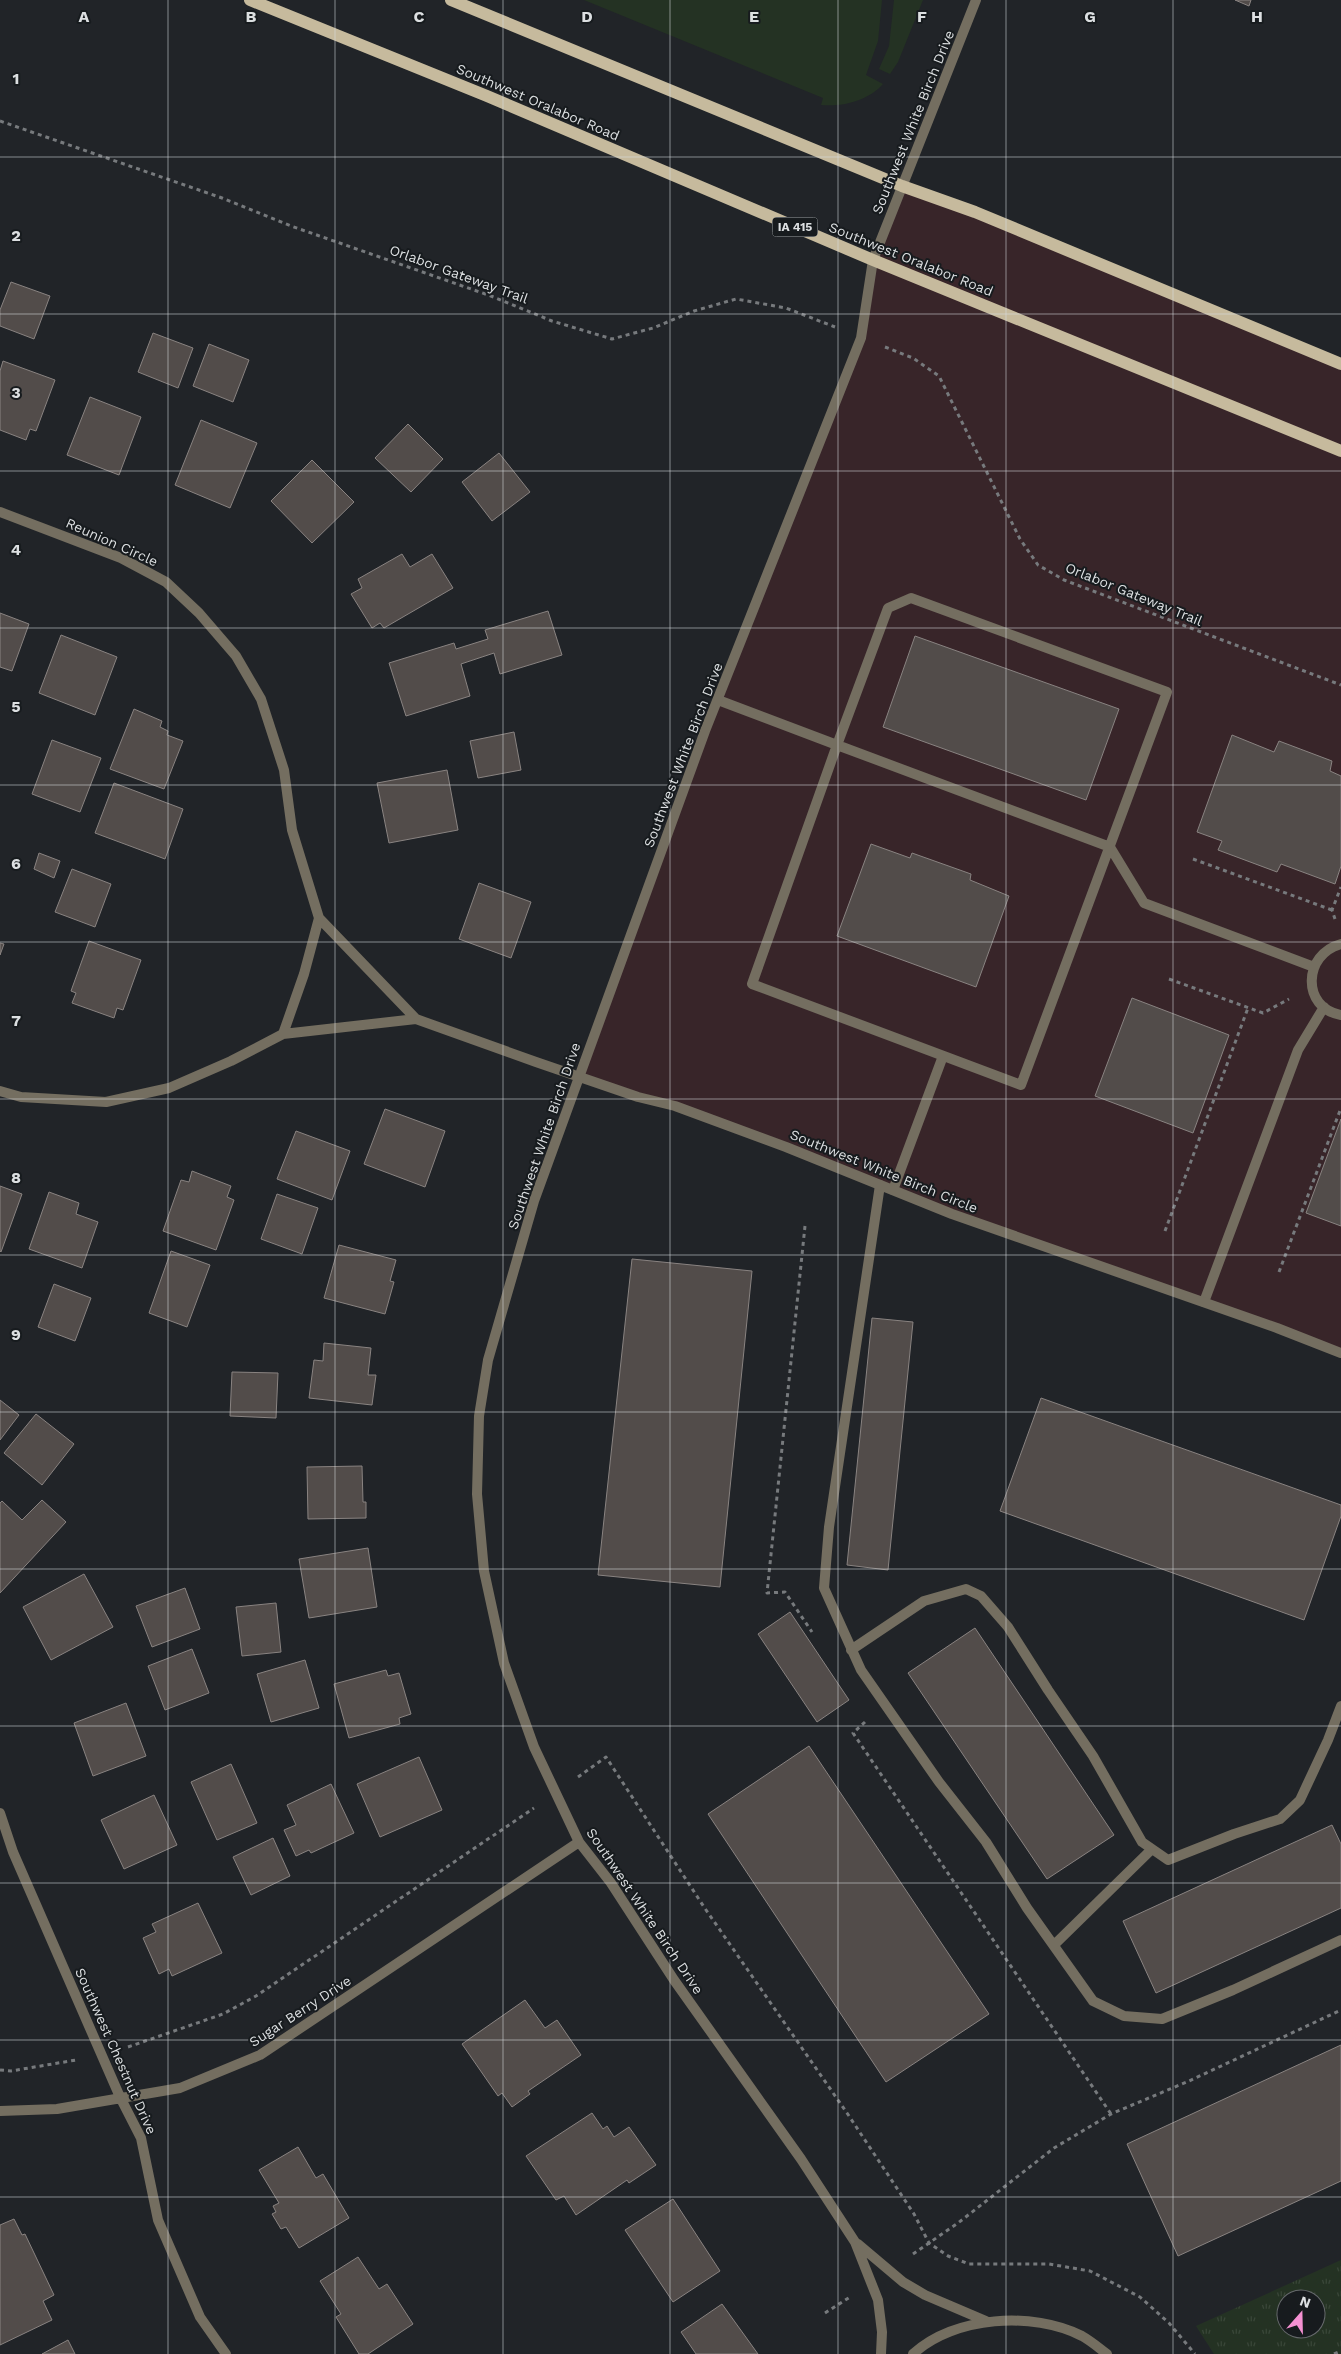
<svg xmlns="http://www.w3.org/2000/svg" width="1341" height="2354" font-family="'Work Sans',sans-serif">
<defs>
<pattern id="park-tufts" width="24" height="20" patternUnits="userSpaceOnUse" patternTransform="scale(1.25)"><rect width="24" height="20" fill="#243223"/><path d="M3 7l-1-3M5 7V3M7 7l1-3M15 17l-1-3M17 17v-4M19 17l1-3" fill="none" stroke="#394638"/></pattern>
</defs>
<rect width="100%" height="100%" fill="#212428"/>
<path fill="#382529" d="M902 186 1341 364V1353L580 1075 705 731 861 338 873 260Z"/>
<path fill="#243223" d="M584 0H882L878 41 866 75 883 84C868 101 842 107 821 105L823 98Z
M894 0H923L898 62 890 74 879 69 889 46Z"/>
<path fill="url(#park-tufts)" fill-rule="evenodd" d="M1341 2260V2354H1214L1196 2326ZM1286 2299H1316V2329H1286Z"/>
<path fill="#524c4a" stroke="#898381" d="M1235 0H1251L1249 6Z
M11 282 50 296 34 339 0 326V310Z
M153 333 193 348 178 388 138 372Z
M209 344 249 360 233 402 193 386Z
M3 361 55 380 36 431 30 429 26 440 0 430V371Z
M90 397 141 417 119 475 67 455Z
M201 420 257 443 230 508 175 485Z
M408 424 443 459 411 492 375 458Z
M499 453 530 492 492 521 462 482Z
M312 460 354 502 312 543 271 501Z
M402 554 410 567 432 554 453 588 384 628 380 623 372 628 351 594 362 588 358 579Z
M548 611 562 655 500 674 494 653 461 664 470 696 406 716 389 663 454 643 456 649 488 639 485 630Z
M0 613 29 624 12 671 0 667Z
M61 635 117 657 95 715 39 693Z
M915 636 1119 709 1086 800 883 727Z
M134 709 162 721 160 727 168 731 167 735 183 741 164 789 110 769Z
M514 732 521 770 478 778 470 741Z
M1232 735 1274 752 1279 741 1332 761 1330 771 1341 776V866L1335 884 1281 864 1277 872 1218 850 1222 841 1197 832Z
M52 740 101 758 80 812 32 794Z
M447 770 458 830 389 843 377 783Z
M114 783 183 809 165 859 95 833Z
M871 844 910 858 912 853 971 874 970 880 1009 896 976 987 837 936Z
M39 853 60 861 54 878 34 869Z
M72 869 111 884 95 927 55 912Z
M479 883 531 902 511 958 459 939Z
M89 941 141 960 123 1010 117 1008 114 1018 72 1003 76 993 71 991Z
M0 943 4 944 0 955Z
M1132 998 1229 1035 1193 1133 1095 1096Z
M385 1109 445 1131 425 1187 364 1164Z
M1341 1119V1226L1306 1213Z
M296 1131 350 1151 332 1200 277 1179Z
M192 1171 231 1186 227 1197 234 1200 216 1250 163 1231 181 1180 189 1182Z
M0 1186 22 1194 1 1252 0 1251Z
M49 1192 79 1203 76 1214 98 1222 82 1268 29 1249Z
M277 1194 318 1208 302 1254 261 1239Z
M339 1245 396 1260 390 1281 394 1282 385 1314 324 1298Z
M171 1251 210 1265 187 1327 149 1313Z
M632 1259 752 1271 720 1587 598 1575Z
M54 1284 91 1298 75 1341 38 1327Z
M872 1318 913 1322 888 1570 847 1565Z
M324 1343 371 1348 368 1375H376L372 1405 309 1398 314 1360 323 1361Z
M232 1372 278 1373 276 1418 230 1416Z
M1041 1398 1341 1505V1516L1304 1620 1000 1511Z
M0 1400 19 1415 0 1440Z
M36 1414 74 1444 42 1485 4 1453Z
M362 1466 363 1502H366V1518L308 1519 307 1467Z
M42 1500 66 1522 0 1593V1503L2 1501 22 1520Z
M368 1548 377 1607 309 1618 299 1559Z
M84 1574 113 1627 51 1660 23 1607Z
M185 1588 200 1629 152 1647 136 1606Z
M276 1603 281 1652 242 1656 236 1607Z
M790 1612 849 1700 817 1722 758 1634Z
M975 1628 1114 1835 1047 1879 908 1673Z
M192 1649 209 1693 165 1710 148 1666Z
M305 1660 319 1708 271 1722 257 1674Z
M386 1670 388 1676 399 1673 411 1714 399 1718 400 1724 349 1738 334 1684Z
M126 1703 146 1756 93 1776 74 1723Z
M809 1746 989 2014 886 2082 708 1814Z
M419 1757 442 1810 380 1837 357 1784Z
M231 1764 257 1823 217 1840 191 1782Z
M331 1784 354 1833 311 1853 309 1850 296 1856 284 1830 296 1825 287 1805Z
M154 1795 177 1845 124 1869 101 1820Z
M1332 1825 1341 1844V1908L1156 1993 1123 1921Z
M273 1838 290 1876 251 1895 233 1857Z
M198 1903 222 1953 172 1976 169 1969 159 1974 143 1938 156 1932 152 1924Z
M525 2000 545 2028 557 2020 581 2055 528 2091 530 2094 512 2107 502 2093 498 2096 462 2044Z
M1341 2045V2181L1178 2256 1127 2144Z
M592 2113 603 2129 607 2126 614 2137 629 2127 656 2165 629 2183 627 2180 576 2215 564 2196 556 2200 526 2156Z
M298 2147 316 2178 323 2174 349 2218 299 2248 286 2227 281 2229 272 2214 276 2212 273 2206 279 2203 259 2170Z
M673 2199 720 2271 673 2302 625 2230Z
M14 2219 22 2235 25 2234 54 2295 43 2301 52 2320 0 2345V2225Z
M358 2257 379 2289 387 2284 413 2324 368 2354H359L336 2317 341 2314 320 2281Z
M722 2304 758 2354H696L681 2332Z
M68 2340 75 2354H42Z"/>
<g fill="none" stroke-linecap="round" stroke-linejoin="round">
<path stroke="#777a7d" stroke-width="3" stroke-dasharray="4 4" stroke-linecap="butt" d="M0 121 222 198 291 226 491 296 552 321 612 339 653 328 694 311 736 299 786 308 835 327
M885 347 913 358 939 376 1020 539 1038 565 1064 580 1341 685
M1193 859 1332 910
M1335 919 1332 910 1341 887
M1169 979 1263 1013 1289 999
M805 1226 767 1593 785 1592 812 1632
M1165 1231 1248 1008
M1279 1272 1341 1108
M865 1722 853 1733 1111 2114
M578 1777 606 1757 704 1907 847 2113 914 2214 929 2243 948 2256 969 2264H1049L1090 2271 1140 2297 1169 2323 1195 2354
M128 2047 223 2014 256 1996 534 1808
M0 2070 11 2071 76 2060
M913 2254 958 2223 1054 2148 1111 2114 1189 2081 1341 2010
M825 2313 850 2297
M1334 2354 1341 2351"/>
<path stroke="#746e60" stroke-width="10" d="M718 700 837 745 888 608 911 598 1167 692 1021 1085 752 984 837 745 1110 847 1144 903 1314 967
M1341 944C1303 954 1301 1008 1341 1015
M880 1185 829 1527 824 1588 861 1670 939 1782 986 1842 1027 1908 1093 2001 1124 2016 1162 2019 1233 1990 1341 1940
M893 1190 943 1056
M1204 1302 1298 1050 1324 1007
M851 1650 924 1601 966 1589 981 1596 1008 1627 1048 1690 1093 1756 1142 1842 1168 1860 1234 1834 1280 1819 1300 1800 1328 1740 1341 1706
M1054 1945 1152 1849"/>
<path stroke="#746e60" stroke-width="10" d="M0 512 121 558 166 582 199 613 236 656 261 699 284 770 292 830 319 918 416 1019 536 1062 638 1097 675 1106 786 1147 952 1214 1277 1328 1341 1353
M283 1034 416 1019
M0 1091 21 1097 106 1102 169 1088 231 1061 283 1034 304 974 319 918
M0 1813 13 1852 120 2097 141 2138 158 2220 200 2317 226 2354
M0 2111 57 2109 180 2088 260 2055 579 1842
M858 2244 903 2282 925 2295 986 2321
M881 2354 882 2332 878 2300 855 2242 801 2159 674 1980 611 1883 579 1842 534 1747 504 1663 484 1571 477 1494 479 1416 488 1360 534 1201 705 731 861 338 873 260 976 0
M913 2354C954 2316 1033 2311 1082 2336 1091 2341 1099 2348 1107 2354"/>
<path stroke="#c6ba9d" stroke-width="12" d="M250 0 487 96 873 260 1341 451
M451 0 902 186 975 212 1341 364"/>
</g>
<path fill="none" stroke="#dcdfe1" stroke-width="1" stroke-opacity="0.55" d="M168 0V2354M335 0V2354M503 0V2354M670 0V2354M838 0V2354M1006 0V2354M1173 0V2354M0 157H1341M0 314H1341M0 471H1341M0 628H1341M0 785H1341M0 942H1341M0 1099H1341M0 1255H1341M0 1412H1341M0 1569H1341M0 1726H1341M0 1883H1341M0 2040H1341M0 2197H1341"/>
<g text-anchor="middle" stroke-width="4" stroke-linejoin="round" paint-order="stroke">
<rect fill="#171b1e" stroke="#a1a4a6" stroke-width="1" x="772.5" y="217.5" width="45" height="19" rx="4"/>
<g font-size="12" font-weight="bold" fill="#dcdfe1">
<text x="795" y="231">IA 415</text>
</g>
<g font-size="14" fill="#dcdfe1" stroke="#171b1e">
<text transform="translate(538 102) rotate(23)" y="5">Southwest Oralabor Road</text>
<text transform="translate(913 122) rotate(-68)" y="5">Southwest White Birch Drive</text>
<text transform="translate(911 259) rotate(22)" y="5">Southwest Oralabor Road</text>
<text transform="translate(459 274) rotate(20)" y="5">Orlabor Gateway Trail</text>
<text transform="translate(112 542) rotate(24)" y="5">Reunion Circle</text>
<text transform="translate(1134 594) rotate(22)" y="5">Orlabor Gateway Trail</text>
<text transform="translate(683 755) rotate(-69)" y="5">Southwest White Birch Drive</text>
<text transform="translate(544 1136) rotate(-71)" y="5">Southwest White Birch Drive</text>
<text transform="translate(884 1171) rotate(22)" y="5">Southwest White Birch Circle</text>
<text transform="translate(645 1911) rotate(56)" y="5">Southwest White Birch Drive</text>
<text transform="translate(300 2011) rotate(-33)" y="5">Sugar Berry Drive</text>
<text transform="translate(116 2051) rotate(66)" y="5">Southwest Chestnut Drive</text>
</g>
</g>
<g font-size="16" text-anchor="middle" font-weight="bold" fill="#dcdfe1" stroke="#171b1e" stroke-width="4" stroke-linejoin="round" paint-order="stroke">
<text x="84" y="22">A</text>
<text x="251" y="22">B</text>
<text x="419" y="22">C</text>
<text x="587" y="22">D</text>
<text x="754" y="22">E</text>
<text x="922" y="22">F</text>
<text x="1090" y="22">G</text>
<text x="1257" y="22">H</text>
<text x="16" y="84">1</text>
<text x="16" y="241">2</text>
<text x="16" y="398">3</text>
<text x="16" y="555">4</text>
<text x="16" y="712">5</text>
<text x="16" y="869">6</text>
<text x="16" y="1026">7</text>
<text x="16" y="1183">8</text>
<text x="16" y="1340">9</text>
</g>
<g transform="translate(1301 2314) rotate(20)"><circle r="24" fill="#171b1e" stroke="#66696c"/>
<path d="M0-4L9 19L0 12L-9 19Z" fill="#f591d2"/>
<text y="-8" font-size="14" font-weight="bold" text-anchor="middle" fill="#dcdfe1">N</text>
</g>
</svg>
